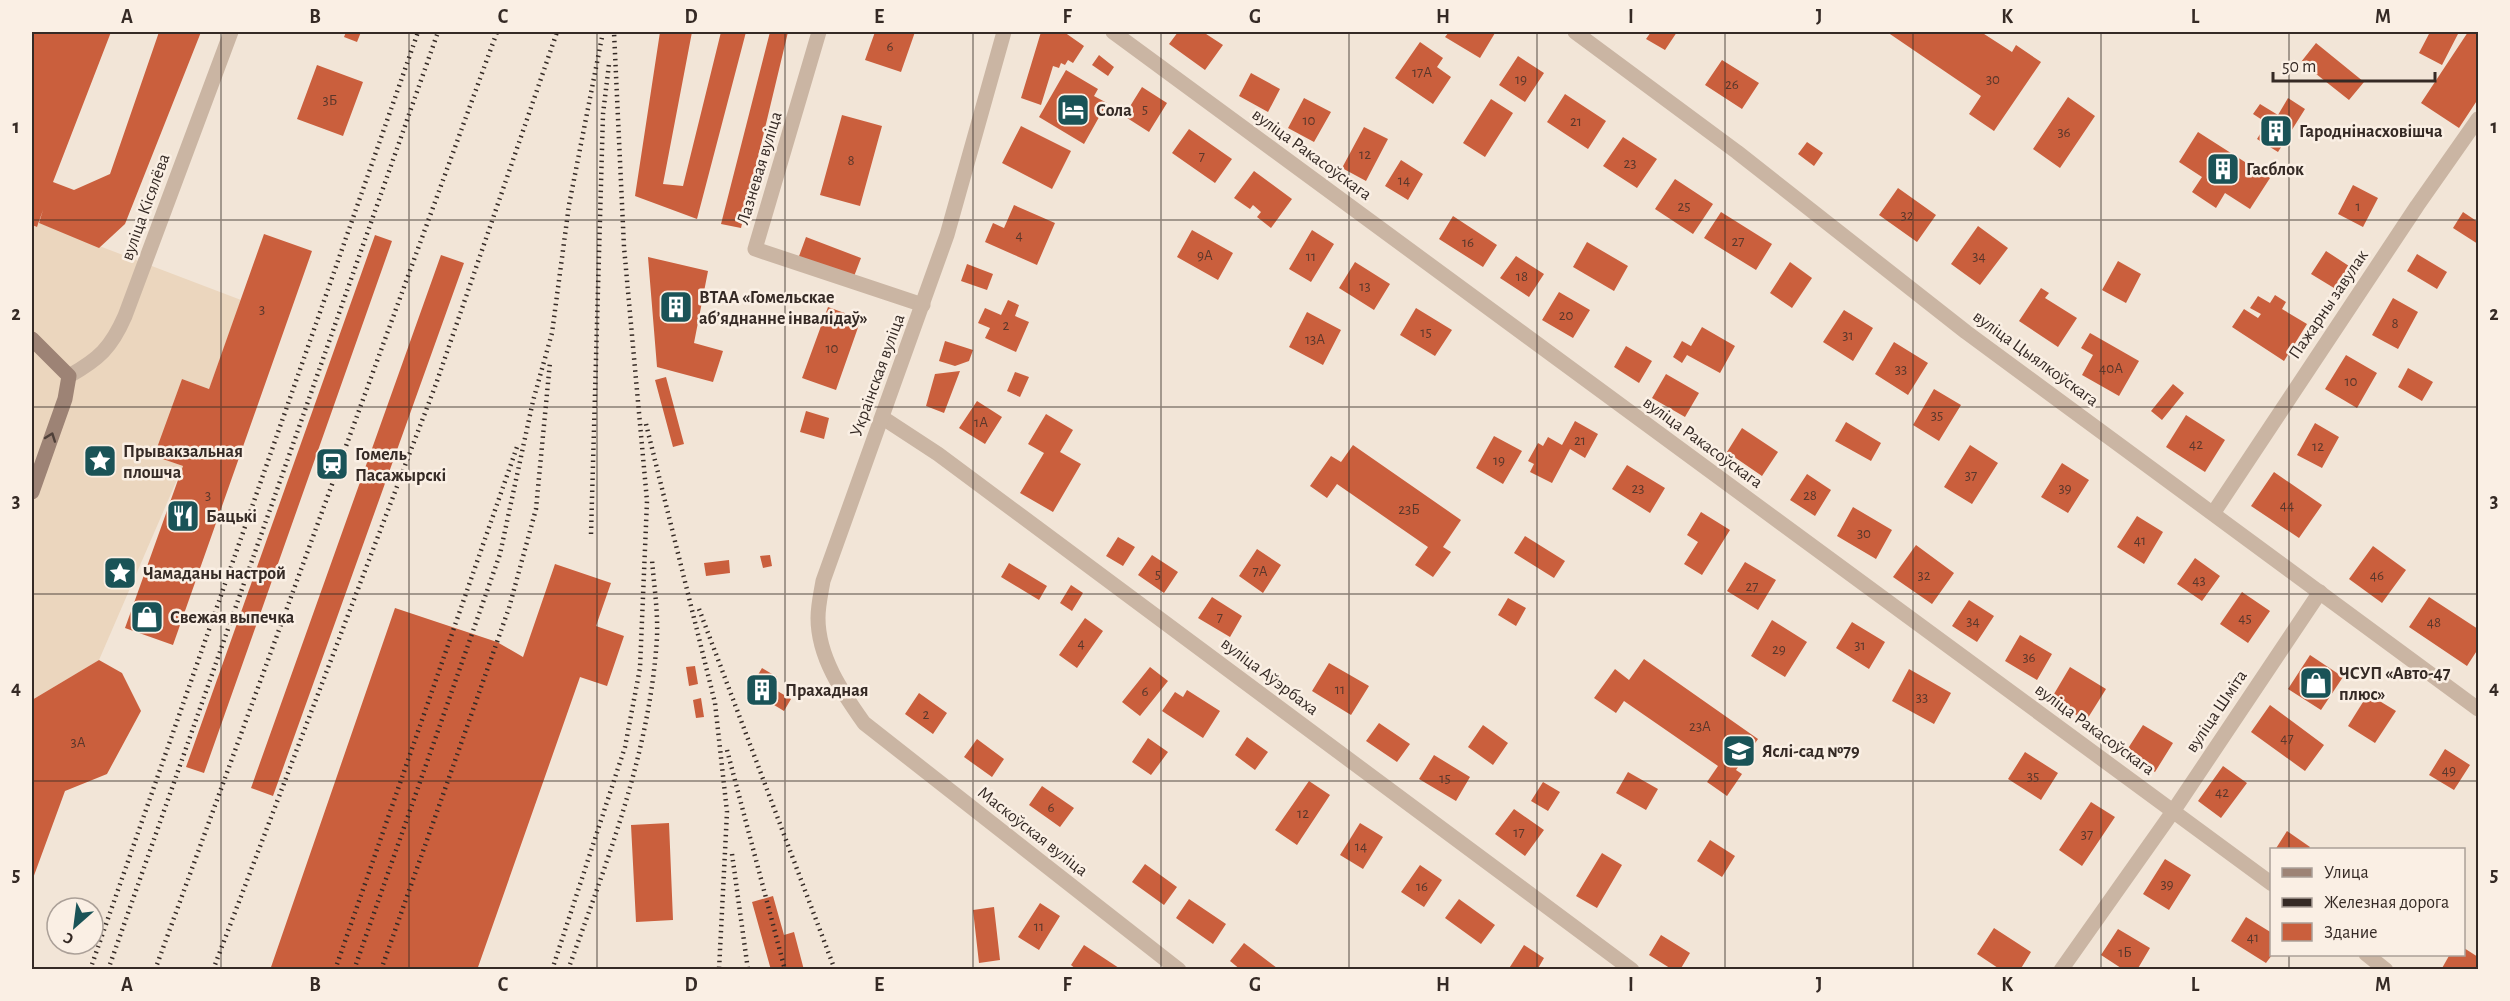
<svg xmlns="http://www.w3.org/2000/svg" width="2510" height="1001" font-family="'Alegreya Sans',sans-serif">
<rect width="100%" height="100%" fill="#f2e5d7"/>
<path fill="#ebd6be" d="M39 223 241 300 209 389 182 379 155 456 183 466 99 660 32 700V225L36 227Z"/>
<path fill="#ca5f3d" d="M32 32H111L53 182 74 190 110 174 159 32H201L125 224 99 248 39 223 43 210 37 227 32 225Z
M346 32H361L357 42 344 37Z
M660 32H692L663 184 683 186 721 32H746L697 219 635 196Z
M770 32H788L741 228 721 224Z
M875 32H915L901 72 865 60Z
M1041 32H1064L1084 46 1073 63 1068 60 1065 65 1061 63 1059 68 1053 66 1041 105 1021 98Z
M1178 32H1203L1223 45 1205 70 1169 44Z
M1449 32H1493L1495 33 1480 58 1445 37Z
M1651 32H1677L1665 50 1646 39Z
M1887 32H1981L2012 52 2016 45 2041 62 1994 131 1969 114 1981 96Z
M2430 32H2459L2442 65 2419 53Z
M2468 32H2478V99L2459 128 2421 103Z
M1420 42 1443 58 1437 67 1451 77 1433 104 1395 78Z
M2316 43 2364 82 2349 100 2301 62Z
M1099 55 1114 67 1108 76 1092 65Z
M1518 56 1544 73 1525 102 1499 85Z
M1722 60 1759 83 1742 109 1705 85Z
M317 65 363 82 343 136 297 119Z
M1066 70 1098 89 1094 96 1107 103 1084 144 1039 117Z
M1251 73 1280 89 1268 112 1239 96Z
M1142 87 1167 103 1149 132 1124 116Z
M1565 94 1606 121 1588 149 1547 122Z
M2068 97 2095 116 2060 168 2033 149Z
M1304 98 1331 112 1314 142 1288 128Z
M2288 98 2305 109 2278 152 2257 139 2267 123 2253 114 2260 104 2278 115Z
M1491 99 1513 113 1485 157 1463 143Z
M842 115 882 126 860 206 820 195Z
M1021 126 1071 151 1052 189 1002 163Z
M1364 127 1388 139 1366 181 1342 168Z
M1189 129 1232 159 1215 183 1172 153Z
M2198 132 2270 178 2250 209 2225 193 2216 208 2192 192 2202 177 2179 162Z
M1623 137 1657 159 1637 188 1603 166Z
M1807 142 1823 153 1814 166 1798 154Z
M1401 160 1423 174 1408 200 1385 186Z
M1254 171 1292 199 1271 228 1257 217 1261 212 1253 205 1250 209 1234 198Z
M1675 179 1713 204 1693 234 1655 209Z
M2353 185 2378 198 2363 227 2338 214Z
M1898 188 1936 215 1917 242 1879 215Z
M1014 205 1055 223 1037 265 985 242 993 223 1004 228Z
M1721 212 1772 244 1756 270 1704 238Z
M2463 212 2478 222V244L2453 228Z
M1453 216 1497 245 1483 267 1439 239Z
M1978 226 2008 248 1980 285 1951 264Z
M1192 230 1233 253 1218 280 1177 257Z
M1312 230 1334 244 1311 282 1289 269Z
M264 234 312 251 173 645 125 628 183 466 154 456 182 379 209 389Z
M375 235 392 241 204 773 186 767Z
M806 237 861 258 853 279 798 259Z
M1587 242 1628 266 1614 291 1573 267Z
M2326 251 2349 266 2334 288 2311 274Z
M2417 254 2447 272 2437 289 2407 271Z
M441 255 464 263 273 796 251 788Z
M1516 256 1544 274 1529 297 1500 278Z
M648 257 708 271 694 343 723 351 713 382 657 367Z
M2118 261 2141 274 2126 303 2102 290Z
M1355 262 1390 284 1374 310 1339 288Z
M1790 262 1812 278 1792 308 1770 293Z
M967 264 993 274 987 290 961 281Z
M2041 288 2049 293 2045 298 2077 318 2058 347 2019 321Z
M1559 292 1590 310 1573 338 1542 320Z
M2275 295 2286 302 2282 309 2307 324 2284 361 2232 327 2244 309 2258 318 2261 314 2250 308 2258 296 2270 303Z
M2393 298 2418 312 2398 349 2372 335Z
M1008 300 1019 305 1015 316 1029 322 1016 352 985 338 990 328 978 323 985 308 1001 315Z
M828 307 861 319 836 390 802 378Z
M1416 308 1452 330 1435 356 1400 335Z
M1844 310 1873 328 1853 361 1823 342Z
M1307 312 1341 330 1323 365 1289 347Z
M1702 327 1735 346 1720 373 1687 355 1682 363 1673 357 1682 341 1691 346Z
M2090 333 2139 361 2119 396 2082 375 2093 355 2081 348Z
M945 341 973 350 969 361 955 366 939 361Z
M1894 342 1928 363 1908 395 1875 374Z
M1626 346 1652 361 1639 383 1614 367Z
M2346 355 2377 373 2357 408 2325 389Z
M2408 368 2433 382 2422 401 2398 387Z
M960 371 944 413 926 406 935 374Z
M1015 372 1029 377 1020 397 1007 391Z
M1666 374 1699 393 1685 417 1652 398Z
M666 377 684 444 673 447 655 380Z
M2173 384 2184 393 2162 420 2151 411Z
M1934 389 1961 405 1939 441 1913 425Z
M977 401 1002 417 985 444 959 428Z
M806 411 829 418 824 439 800 432Z
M1046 414 1073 430 1060 452 1081 464 1053 512 1020 493 1044 453 1028 444Z
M2186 415 2225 440 2205 472 2166 447Z
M1575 421 1598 434 1585 458 1570 449 1552 483 1530 472 1534 464 1528 461 1538 443 1543 446 1548 437 1562 445Z
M1846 422 1881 443 1871 461 1835 441Z
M2315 423 2339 437 2322 468 2297 455Z
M1742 428 1778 452 1762 476 1727 452Z
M1494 436 1522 451 1503 484 1476 468Z
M1353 445 1461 520 1443 547 1451 552 1433 577 1415 565 1428 547 1337 484 1327 498 1310 486 1331 456 1341 462Z
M1970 445 1998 463 1972 504 1944 487Z
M2062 463 2089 480 2068 513 2041 497Z
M1627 465 1665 488 1650 513 1612 489Z
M2274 472 2322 505 2299 538 2251 506Z
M1807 474 1831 490 1815 516 1790 500Z
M1853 507 1892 530 1876 559 1837 536Z
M1701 512 1730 530 1702 575 1684 564 1698 542 1687 535Z
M2137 516 2163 532 2144 564 2117 547Z
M1525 536 1565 561 1554 578 1514 553Z
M1118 537 1135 547 1123 566 1106 556Z
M1916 545 1954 573 1932 604 1893 577Z
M2373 546 2406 570 2382 603 2349 579Z
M1257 549 1281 565 1263 593 1239 576Z
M770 555 772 566 763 568 760 556Z
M1152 555 1178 572 1164 593 1138 575Z
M2195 558 2220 576 2202 601 2177 584Z
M729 560 730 573 706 576 704 563Z
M1745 562 1776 580 1758 610 1727 591Z
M1009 563 1047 586 1039 600 1001 577Z
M555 564 611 583 596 626 624 636 607 686 580 677 477 970H270L395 608 497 642 523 657Z
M1071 585 1083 593 1072 611 1060 603Z
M2242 592 2270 611 2248 643 2220 624Z
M1212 597 1242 616 1230 637 1198 618Z
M2429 597 2478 629V649L2467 666 2409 627Z
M1508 598 1526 608 1516 626 1498 615Z
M1969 600 1994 616 1977 642 1952 626Z
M1085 618 1103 631 1077 668 1059 655Z
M1772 620 1807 642 1785 677 1751 656Z
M1852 622 1885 642 1869 669 1836 648Z
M2020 635 2052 654 2037 680 2005 661Z
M2310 655 2343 677 2321 710 2288 689Z
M1644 659 1758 739 1736 770 1742 774 1727 796 1707 782 1718 766 1624 701 1616 713 1594 698 1615 669 1629 680Z
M99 660 122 673 141 711 107 774 65 791 32 881V700Z
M1329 663 1369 686 1351 715 1312 691Z
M695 666 698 684 689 686 686 667Z
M1150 667 1168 681 1140 716 1122 702Z
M2070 667 2106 689 2086 721 2051 699Z
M762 668 777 677 774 689 791 699 784 711 749 690Z
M1909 669 1951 693 1934 724 1892 701Z
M1187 690 1220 711 1203 738 1162 711 1175 692 1183 697Z
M919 693 947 713 933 734 905 714Z
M2368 694 2396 711 2375 743 2348 726Z
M701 698 704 717 696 718 693 700Z
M2270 705 2324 745 2305 771 2251 732Z
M1379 723 1410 744 1397 762 1366 741Z
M1483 725 1508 743 1493 765 1468 747Z
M2143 725 2173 743 2155 772 2125 753Z
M1247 737 1268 752 1255 770 1235 755Z
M1148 738 1168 752 1151 775 1132 762Z
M977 739 1004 759 992 777 964 757Z
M2445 749 2470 765 2454 790 2429 775Z
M2025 752 2058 773 2041 800 2008 779Z
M1434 755 1470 777 1456 801 1419 779Z
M2223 766 2247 783 2221 818 2198 801Z
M1628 772 1658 789 1646 810 1616 793Z
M1309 781 1330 795 1297 845 1275 830Z
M1543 782 1560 792 1548 811 1531 801Z
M1042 786 1074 808 1060 827 1029 805Z
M2091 802 2115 817 2082 866 2059 850Z
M1514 809 1544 830 1525 856 1495 834Z
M669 823 673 920 636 922 631 825Z
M1360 823 1383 837 1363 869 1340 855Z
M2287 831 2310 847 2308 850H2275Z
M1710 840 1735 856 1722 877 1697 861Z
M1602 853 1622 865 1597 908 1576 896Z
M2165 859 2191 875 2169 910 2143 894Z
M1145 864 1177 887 1164 905 1132 882Z
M1420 865 1442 880 1424 907 1401 892Z
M773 896 784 935 794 932 804 970H771L752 902Z
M1189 899 1226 924 1213 944 1176 918Z
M1459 899 1495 925 1481 944 1445 918Z
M1040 903 1060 916 1039 950 1018 937Z
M994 907 1000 960 979 963 973 910Z
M2246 917 2272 933V955L2266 963 2231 941Z
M1994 928 2031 952 2020 970H2001L1977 954Z
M2118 929 2150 948 2137 970H2124L2101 955Z
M1661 935 1690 953 1680 970H1673L1649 955Z
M1244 943 1277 968 1275 970H1241L1230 961Z
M1084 945 1122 970H1077L1071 965Z
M1524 945 1544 958 1537 970H1508Z
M2464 948 2478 957 2477 970H2441L2450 954H2464Z"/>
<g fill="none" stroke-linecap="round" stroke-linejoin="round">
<path stroke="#cab5a3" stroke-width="15" d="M819 32 755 249 923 305
M1113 32 2272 884
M883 418 938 454 1632 970
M2214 512 2417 206 2478 119
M2366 954 2386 970
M2061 970 2174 810 2320 592"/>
<path stroke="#cab5a3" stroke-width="15" d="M1004 32 947 235 823 581C821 593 818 605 818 618 818 657 842 692 864 723L1179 970
M1575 32 1737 152 1966 332 2478 709
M69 376C99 359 111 348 125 316L231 32"/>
<path stroke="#9d8375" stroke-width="15" d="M32 339 69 376 65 399 32 492"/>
<path stroke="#352a25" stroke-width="4.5" stroke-dasharray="1.5 4.5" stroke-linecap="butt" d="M646 424 715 703 727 812 719 970
M591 534 603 114 609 64
M699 609 835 970
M727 750 785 970
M732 854 748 970
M90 970 418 32
M108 970 438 32
M155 970 497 32
M213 970 436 384 557 32
M335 970 518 444
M354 970 500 554 533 401 552 333 569 205 603 32
M381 970 509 608 536 509 550 362
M552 970 625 747 640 668 647 501 624 247 614 32
M568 970C607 861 650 753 657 637 658 611 654 585 652 560"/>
</g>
<defs><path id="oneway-chevron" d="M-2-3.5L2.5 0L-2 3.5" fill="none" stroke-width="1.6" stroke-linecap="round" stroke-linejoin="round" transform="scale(1.5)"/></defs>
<use stroke="#4f4039" href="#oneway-chevron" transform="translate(51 437) rotate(-70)"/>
<path fill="none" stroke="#352a25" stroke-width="1.5" stroke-opacity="0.55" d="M221 32V970M409 32V970M597 32V970M785 32V970M973 32V970M1161 32V970M1349 32V970M1537 32V970M1725 32V970M1913 32V970M2101 32V970M2289 32V850M32 220H2478M32 407H2478M32 594H2478M32 781H2478M2289 954V970"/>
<defs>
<g id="hotel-square" transform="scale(1.725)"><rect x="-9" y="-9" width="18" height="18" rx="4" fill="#1a5357" stroke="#faefe4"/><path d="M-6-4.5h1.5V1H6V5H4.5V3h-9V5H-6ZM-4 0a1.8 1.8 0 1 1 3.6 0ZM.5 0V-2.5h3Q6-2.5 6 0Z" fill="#fff"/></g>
<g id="building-square" transform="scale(1.725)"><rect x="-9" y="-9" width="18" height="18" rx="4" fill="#1a5357" stroke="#faefe4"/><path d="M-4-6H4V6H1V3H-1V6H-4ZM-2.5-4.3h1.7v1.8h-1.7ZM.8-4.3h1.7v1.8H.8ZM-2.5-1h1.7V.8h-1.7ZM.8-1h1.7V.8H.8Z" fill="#fff"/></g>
<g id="sight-square" transform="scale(1.725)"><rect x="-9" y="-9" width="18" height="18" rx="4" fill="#1a5357" stroke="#faefe4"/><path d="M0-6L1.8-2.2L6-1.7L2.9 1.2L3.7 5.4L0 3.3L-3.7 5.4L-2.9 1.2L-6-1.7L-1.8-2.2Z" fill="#fff"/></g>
<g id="station-square" transform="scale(1.725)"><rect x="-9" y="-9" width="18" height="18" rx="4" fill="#1a5357" stroke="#faefe4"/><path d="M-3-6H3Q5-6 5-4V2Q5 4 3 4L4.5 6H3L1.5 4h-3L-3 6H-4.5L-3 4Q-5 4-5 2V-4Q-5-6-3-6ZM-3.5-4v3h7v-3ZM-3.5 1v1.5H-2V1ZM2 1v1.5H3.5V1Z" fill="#fff"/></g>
<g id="restaurant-square" transform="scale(1.725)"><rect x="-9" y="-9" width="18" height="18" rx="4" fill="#1a5357" stroke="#faefe4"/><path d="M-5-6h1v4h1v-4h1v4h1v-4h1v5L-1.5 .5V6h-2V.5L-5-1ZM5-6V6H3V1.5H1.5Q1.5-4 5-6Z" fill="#fff"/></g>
<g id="shop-square" transform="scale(1.725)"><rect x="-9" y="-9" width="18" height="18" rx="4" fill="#1a5357" stroke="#faefe4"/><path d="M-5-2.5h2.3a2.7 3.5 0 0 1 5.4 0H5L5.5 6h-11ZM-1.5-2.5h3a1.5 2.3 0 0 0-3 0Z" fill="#fff"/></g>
<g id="school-square" transform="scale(1.725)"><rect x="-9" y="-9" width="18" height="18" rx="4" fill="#1a5357" stroke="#faefe4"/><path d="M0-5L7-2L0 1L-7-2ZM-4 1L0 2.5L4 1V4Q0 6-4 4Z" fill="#fff"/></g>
</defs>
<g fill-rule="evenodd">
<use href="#hotel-square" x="1073" y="110"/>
<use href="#building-square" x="2276" y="131"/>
<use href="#building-square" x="2223" y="169"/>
<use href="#building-square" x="676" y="307"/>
<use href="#sight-square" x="100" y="461"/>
<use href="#station-square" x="332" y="464"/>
<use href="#restaurant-square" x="183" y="516"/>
<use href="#sight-square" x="120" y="573"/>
<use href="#shop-square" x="147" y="617"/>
<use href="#shop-square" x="2316" y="683"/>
<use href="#building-square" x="762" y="690"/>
<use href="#school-square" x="1739" y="751"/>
</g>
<g text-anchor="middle" stroke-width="5" stroke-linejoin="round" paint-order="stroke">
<g font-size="15" fill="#5a372b">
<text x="890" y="51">6</text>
<text x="1422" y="77">17А</text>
<text x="1521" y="84">19</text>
<text x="1993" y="84">30</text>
<text x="1732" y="89">26</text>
<text x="330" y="105">3Б</text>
<text x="1145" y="114">5</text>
<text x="1309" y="125">10</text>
<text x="1576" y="126">21</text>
<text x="2064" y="137">36</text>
<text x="1365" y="159">12</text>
<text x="1202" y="161">7</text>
<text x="851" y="165">8</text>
<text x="1630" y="168">23</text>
<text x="1404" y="185">14</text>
<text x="1684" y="211">25</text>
<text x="2358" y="211">1</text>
<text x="1907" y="220">32</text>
<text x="1019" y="240">4</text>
<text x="1738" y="246">27</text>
<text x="1468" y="247">16</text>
<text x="1205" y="260">9А</text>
<text x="1311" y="261">11</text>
<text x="1979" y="261">34</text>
<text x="1522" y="281">18</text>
<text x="1365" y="291">13</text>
<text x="262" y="314">3</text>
<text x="1566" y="320">20</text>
<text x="2395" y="328">8</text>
<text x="1006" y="330">2</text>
<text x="1426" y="337">15</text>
<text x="1848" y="340">31</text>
<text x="1315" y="344">13А</text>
<text x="832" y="353">10</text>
<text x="2111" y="373">40А</text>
<text x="1901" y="374">33</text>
<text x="2351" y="386">10</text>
<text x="1937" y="420">35</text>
<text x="981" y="427">1А</text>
<text x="1580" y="445">21</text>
<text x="2196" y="449">42</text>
<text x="2318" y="451">12</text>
<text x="1499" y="465">19</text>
<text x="1971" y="480">37</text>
<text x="1638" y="493">23</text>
<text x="2065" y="493">39</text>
<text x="208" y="500">3</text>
<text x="1810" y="500">28</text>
<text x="2287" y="510">44</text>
<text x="1409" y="514">23Б</text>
<text x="1864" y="538">30</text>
<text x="2140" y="545">41</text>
<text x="1260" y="576">7А</text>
<text x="1158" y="579">5</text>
<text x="1924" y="580">32</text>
<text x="2377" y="580">46</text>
<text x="2199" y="585">43</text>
<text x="1752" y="591">27</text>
<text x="1220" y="622">7</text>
<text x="2245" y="623">45</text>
<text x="1973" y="626">34</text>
<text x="2434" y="627">48</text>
<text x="1081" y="648">4</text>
<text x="1860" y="650">31</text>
<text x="1779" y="654">29</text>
<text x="2029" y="662">36</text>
<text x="1340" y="694">11</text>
<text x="1145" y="696">6</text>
<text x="1922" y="702">33</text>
<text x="926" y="719">2</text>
<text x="1700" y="731">23А</text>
<text x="2287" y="743">47</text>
<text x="78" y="747">3А</text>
<text x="2449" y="775">49</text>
<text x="2033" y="781">35</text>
<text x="1445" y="783">15</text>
<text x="2222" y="797">42</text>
<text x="1051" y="812">6</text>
<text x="1303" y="818">12</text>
<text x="1519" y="837">17</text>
<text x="2087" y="839">37</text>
<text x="1361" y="851">14</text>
<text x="2167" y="889">39</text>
<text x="1422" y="891">16</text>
<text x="1039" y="931">11</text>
<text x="2253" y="942">41</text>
<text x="2125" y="957">1Б</text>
</g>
<g font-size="18" font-weight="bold" fill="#352a25" stroke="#faefe4" text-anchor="start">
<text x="1096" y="116">Сола</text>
<text x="2299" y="137">Гароднінасховішча</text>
<text x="2246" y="175">Гасблок</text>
<text x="699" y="303">ВТАА «Гомельскае<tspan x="699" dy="21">абʼяднанне інвалідаў»</tspan></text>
<text x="123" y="457">Прывакзальная<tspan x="123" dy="21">плошча</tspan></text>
<text x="355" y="460">Гомель<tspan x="355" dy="21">Пасажырскі</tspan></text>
<text x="206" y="522">Бацькі</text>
<text x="143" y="579">Чамаданы настрой</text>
<text x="170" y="623">Свежая выпечка</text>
<text x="2339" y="679">ЧСУП «Авто-47<tspan x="2339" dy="21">плюс»</tspan></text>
<text x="785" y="696">Прахадная</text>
<text x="1762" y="757">Яслі-сад №79</text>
</g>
<g font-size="18" fill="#352a25" stroke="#faefe4">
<text transform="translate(1312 154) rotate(36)" y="6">вуліца Ракасоўскага</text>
<text transform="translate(759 168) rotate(-73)" y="6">Лазневая вуліца</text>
<text transform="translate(145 207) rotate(-70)" y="6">вуліца Кісялёва</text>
<text transform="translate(2328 304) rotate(-56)" y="6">Пажарны завулак</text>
<text transform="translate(2036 358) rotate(36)" y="6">вуліца Цыялкоўскага</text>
<text transform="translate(877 375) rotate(-70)" y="6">Украінская вуліца</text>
<text transform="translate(1703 442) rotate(36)" y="6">вуліца Ракасоўскага</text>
<text transform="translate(1270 676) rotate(37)" y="6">вуліца Аўэрбаха</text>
<text transform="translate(2216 711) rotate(-56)" y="6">вуліца Шміта</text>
<text transform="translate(2095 729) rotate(36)" y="6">вуліца Ракасоўскага</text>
<text transform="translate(1033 831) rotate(38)" y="6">Маскоўская вуліца</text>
</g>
</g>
<rect width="2510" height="1001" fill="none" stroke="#faefe4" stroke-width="66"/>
<rect x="2270" y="848" width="195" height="108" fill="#faefe4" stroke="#aba098" stroke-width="1.5"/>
<rect x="2282" y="868" width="30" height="9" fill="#9d8375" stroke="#aba098" stroke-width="1.5"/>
<text x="2324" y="878" font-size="18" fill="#352a25">Улица</text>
<rect x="2282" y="898" width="30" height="9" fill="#352a25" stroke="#aba098" stroke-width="1.5"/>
<text x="2324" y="908" font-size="18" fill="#352a25">Железная дорога</text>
<rect x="2282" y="923" width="30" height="18" fill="#ca5f3d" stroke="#aba098" stroke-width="1.5"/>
<text x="2324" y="938" font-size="18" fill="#352a25">Здание</text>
<g transform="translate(75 926) rotate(208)"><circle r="28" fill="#faefe4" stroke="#aba098" stroke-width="1.5"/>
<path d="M0-4.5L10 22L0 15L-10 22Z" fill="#1a5357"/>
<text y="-9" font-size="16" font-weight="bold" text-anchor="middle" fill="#352a25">С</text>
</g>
<path d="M2273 72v9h162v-9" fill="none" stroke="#352a25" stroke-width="3"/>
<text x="2282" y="72" font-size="18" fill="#352a25" stroke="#faefe4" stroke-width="4.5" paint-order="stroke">50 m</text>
<rect x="33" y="33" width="2444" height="935" fill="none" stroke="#352a25" stroke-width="2"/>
<g font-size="20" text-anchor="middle" font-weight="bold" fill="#352a25">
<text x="127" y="23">A</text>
<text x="315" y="23">B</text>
<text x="503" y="23">C</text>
<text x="691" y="23">D</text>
<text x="879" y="23">E</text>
<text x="1067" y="23">F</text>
<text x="1255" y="23">G</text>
<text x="1443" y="23">H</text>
<text x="1631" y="23">I</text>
<text x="1819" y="23">J</text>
<text x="2007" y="23">K</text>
<text x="2195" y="23">L</text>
<text x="2383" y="23">M</text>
<text x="16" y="133">1</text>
<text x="2494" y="133">1</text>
<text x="16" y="320">2</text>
<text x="2494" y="320">2</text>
<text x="16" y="507">3</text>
<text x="2494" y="507">3</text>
<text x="16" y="694">4</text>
<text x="2494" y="694">4</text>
<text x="16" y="881">5</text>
<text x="2494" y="881">5</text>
<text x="127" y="991">A</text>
<text x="315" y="991">B</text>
<text x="503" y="991">C</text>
<text x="691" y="991">D</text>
<text x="879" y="991">E</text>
<text x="1067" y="991">F</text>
<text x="1255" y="991">G</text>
<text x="1443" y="991">H</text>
<text x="1631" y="991">I</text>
<text x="1819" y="991">J</text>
<text x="2007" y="991">K</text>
<text x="2195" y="991">L</text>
<text x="2383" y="991">M</text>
</g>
</svg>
